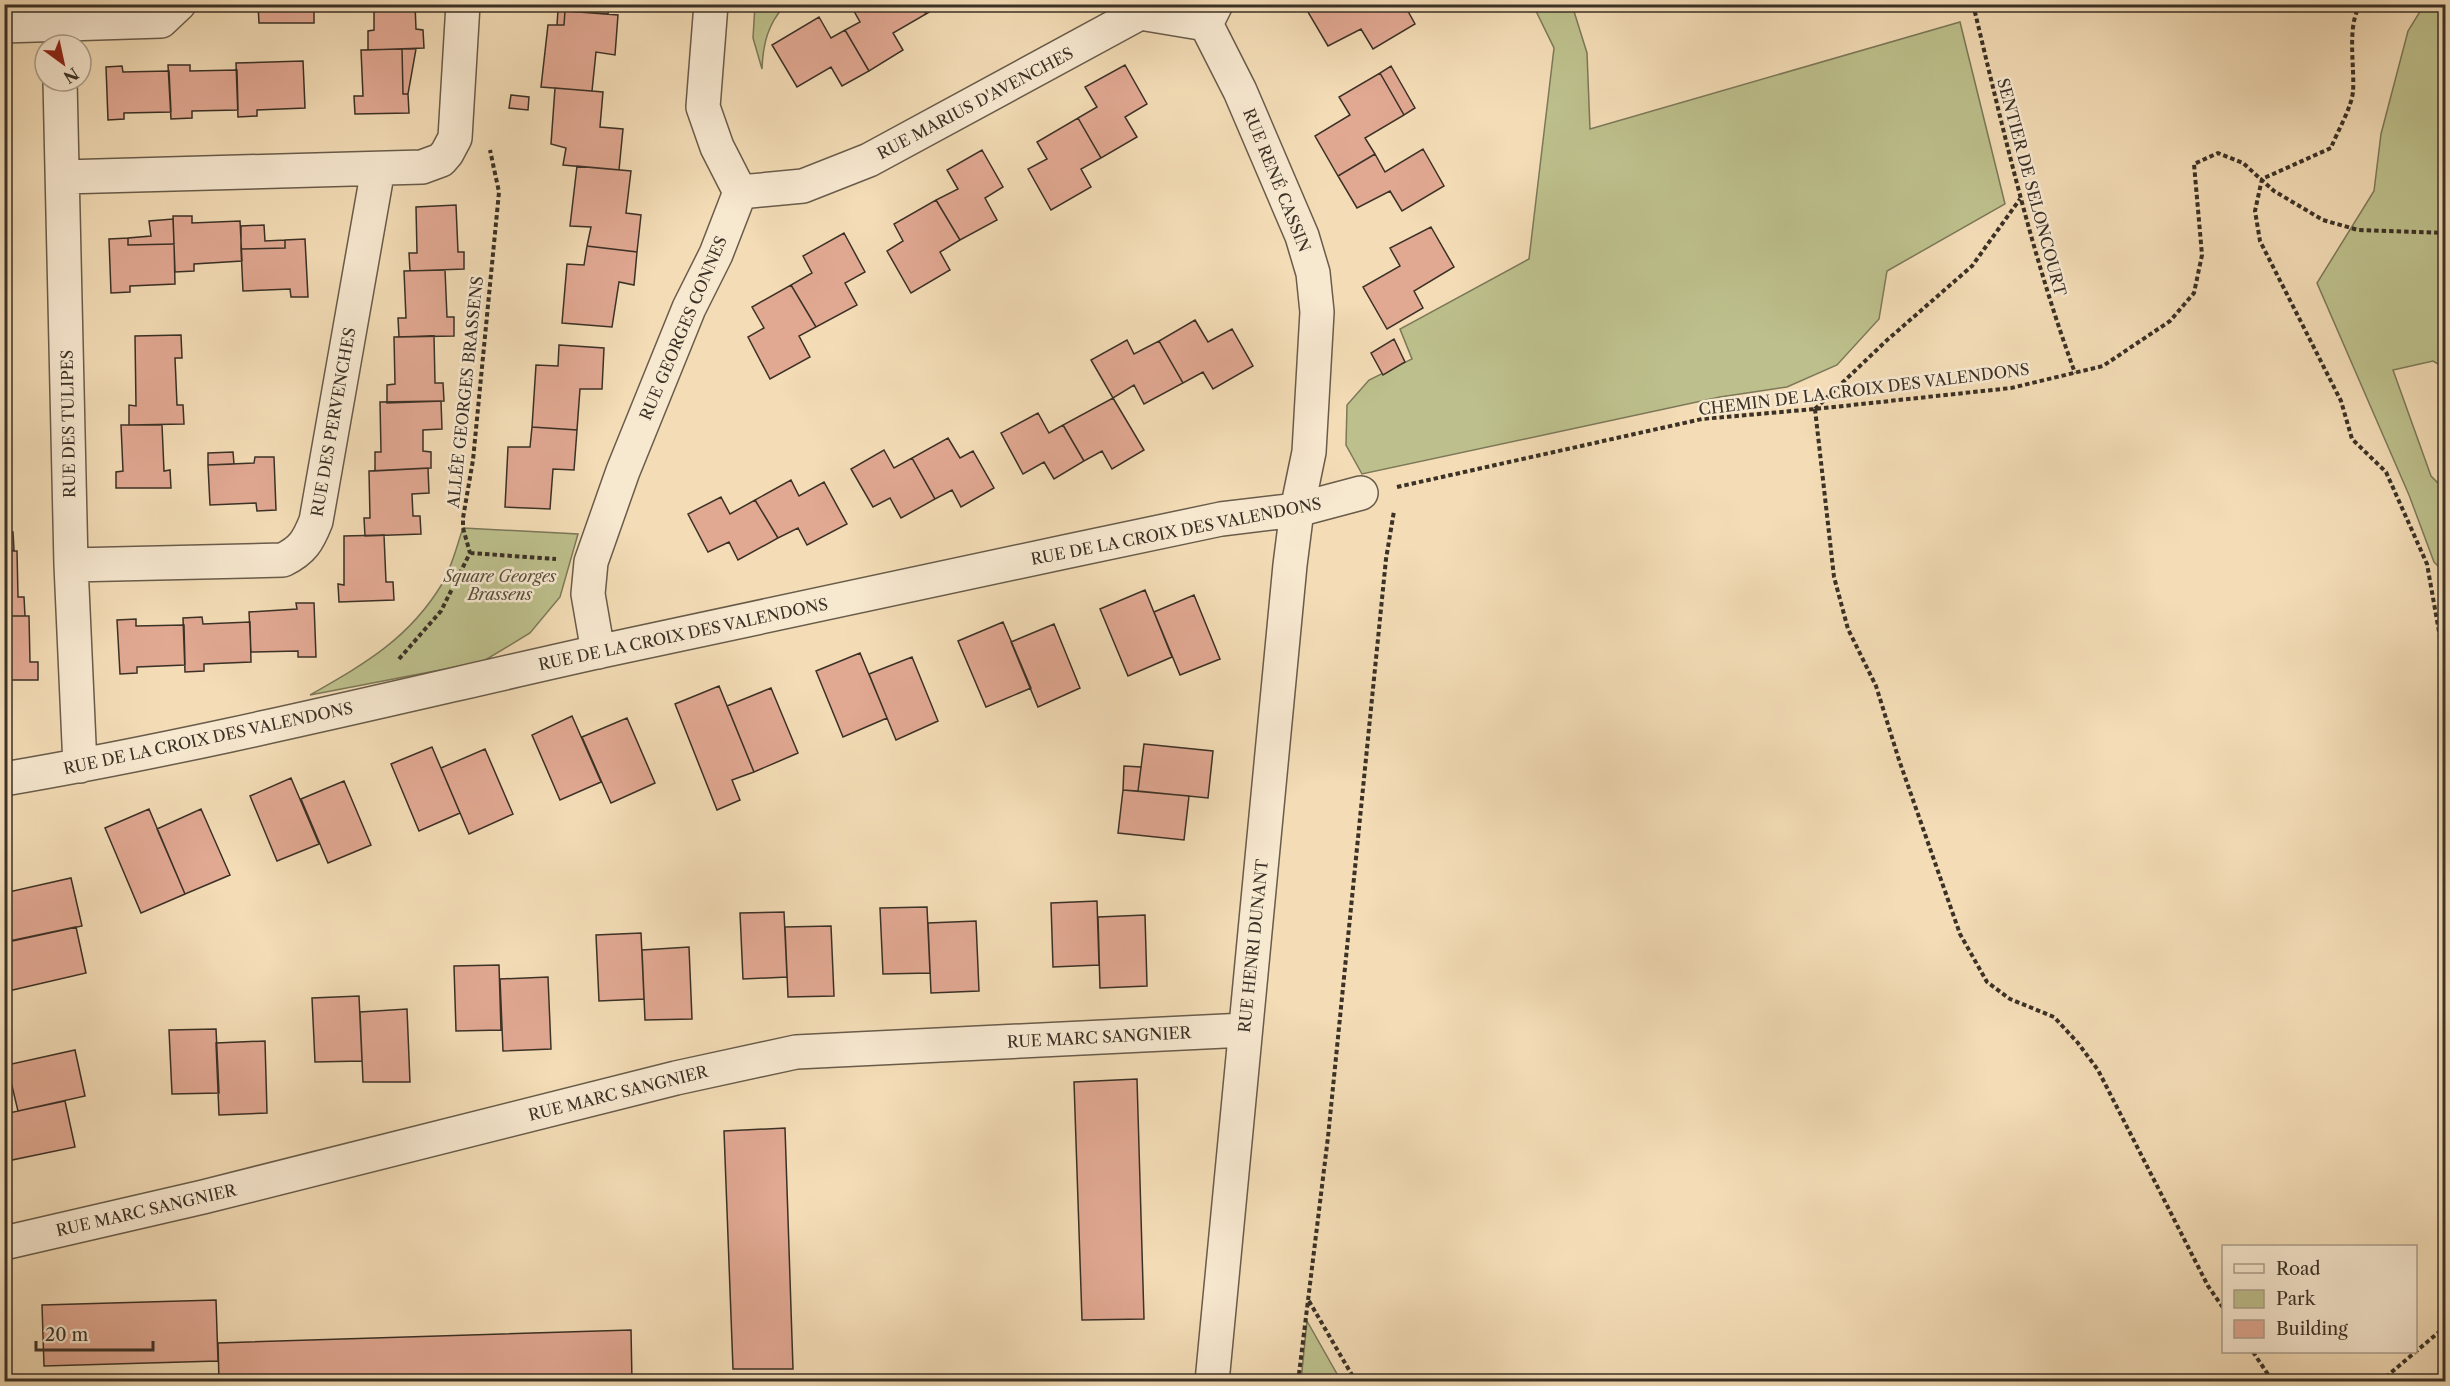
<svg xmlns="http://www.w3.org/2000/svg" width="2450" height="1386" font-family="'Libre Caslon Text',serif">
<rect width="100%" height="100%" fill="#f3dcb6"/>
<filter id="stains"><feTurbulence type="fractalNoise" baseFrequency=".00333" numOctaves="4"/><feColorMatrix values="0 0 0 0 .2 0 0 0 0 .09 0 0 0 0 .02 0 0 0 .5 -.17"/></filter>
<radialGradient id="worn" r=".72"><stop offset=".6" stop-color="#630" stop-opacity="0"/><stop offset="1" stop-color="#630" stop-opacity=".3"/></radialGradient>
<path fill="#bdc08c" stroke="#7c7859" stroke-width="1.5" d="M755 5H785C768 24 763 43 762 69L753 38Z
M1533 5H1572L1587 53 1590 129 1960 22 2005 204 1887 271 1879 319 1837 365 1787 387 1720 397 1362 474 1346 445 1347 405 1369 380 1412 359 1400 329 1529 259 1554 48Z
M2424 5H2445V368L2433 361 2393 370 2431 476 2445 490V573L2434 562 2409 495 2317 283 2374 191 2381 134 2408 31Z
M463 528 578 534 560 597 530 633 482 662 310 695C364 664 409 639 442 584 452 567 457 545 463 528Z
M1307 1321 1341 1381H1301Z"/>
<path fill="#e1a892" stroke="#3b3126" stroke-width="1.5" d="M314 4V23H259L258 5Z
M374 4H415L416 29 423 30 424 48 368 50V31L374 30Z
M557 4H609L608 14 558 10Z
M850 4H920L926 14 893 33 903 50 869 71 845 30 860 22Z
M920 4H943L926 14Z
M1309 4H1404L1415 24 1373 49 1361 29 1328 46 1305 7Z
M558 10 565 11 564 25H557Z
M565 11 618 15 615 55 596 52 592 91 541 87 548 25H564Z
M819 17 831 38 845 30 869 71 842 86 831 67 797 87 772 45Z
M402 49H416L408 94H403Z
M402 49 403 94H408L409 113 355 114 354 96H363L361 50Z
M303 61 305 108 257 110V116L238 117 236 63Z
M168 65H190V71L237 70 238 110 192 111V118L171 119Z
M1125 65 1147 104 1125 117 1137 137 1101 158 1078 118 1097 107 1085 87Z
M122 66 123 72 169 71 171 112 124 113V119L108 120 106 67Z
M1391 66 1415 108 1404 115 1380 73Z
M1380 73 1404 115 1365 138 1375 154 1338 176 1315 136 1350 115 1339 97Z
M555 88 603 92 600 127 623 129 619 170 563 165 566 148 551 144Z
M511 95 529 97 528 110 509 108Z
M1078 118 1101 158 1081 169 1091 187 1051 210 1028 169 1047 159 1037 142Z
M1423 149 1444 186 1402 211 1390 191 1357 208 1338 176 1375 154 1385 172Z
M982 150 1003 187 985 198 997 220 960 240 936 200 958 189 947 170Z
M577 166 631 171 626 213 641 215 637 252 587 246 591 227 570 226Z
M936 200 960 240 940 252 950 270 911 293 887 251 903 241 894 224Z
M456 205 458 252H464V269L410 271 409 253H417L416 207Z
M173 216H192V223L240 221 242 261 194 264V271L175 272Z
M173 219 174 244 128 245V238L151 236 149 221Z
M264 225 265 241 285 240V248L241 249V226Z
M1431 227 1454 267 1414 291 1423 308 1387 329 1363 287 1400 266 1390 248Z
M844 233 865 272 845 283 857 305 816 327 791 285 812 273 803 256Z
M128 238V245L174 244 175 284 130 286V292L111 293 109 239Z
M305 239 308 297H291L290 289 243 291 241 249 285 248V240Z
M587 246 637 252 634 285 619 282 612 327 562 323 567 264 584 265Z
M445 270 447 317H454V336L399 337 398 318H406L404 271Z
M791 285 816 327 799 336 810 357 770 379 748 337 764 328 752 307Z
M1195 320 1208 342 1232 329 1253 366 1213 389 1203 372 1183 383 1159 341Z
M181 335 182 358H175L177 405H183L184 424 129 425V405L136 406 135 336Z
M434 336 435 383H443L444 401 387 403V385L395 384 394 337Z
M1394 339 1405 362 1383 375 1371 353Z
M1127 340 1134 354 1159 341 1183 383 1144 404 1134 385 1113 398 1091 360Z
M559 345 604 348 602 389H580L577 430 532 427 536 365 558 366Z
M1113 398 1144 450 1112 469 1102 451 1084 461 1063 425Z
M441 401 442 429 423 430V451L431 452V468L375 471V452H381L380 402Z
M1038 413 1049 433 1063 425 1084 461 1054 479 1044 462 1023 474 1001 433Z
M121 425H162L164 471 170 470 171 488H116V472L123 471Z
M532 427 577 430 574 470 553 469 550 509 505 507 508 447H530Z
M948 438 960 458 973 451 994 488 961 507 952 490 935 499 912 458Z
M884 450 894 468 912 458 935 499 901 518 890 498 873 507 851 469Z
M233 452 234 464 208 465V453Z
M255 457H274L276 510 257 511 256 503 210 505 208 465 254 463Z
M428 468 429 493 412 494 413 516H420L421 534 365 536 364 518H370L369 471Z
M791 480 799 496 824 482 847 524 807 545 798 528 778 538 755 500Z
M4 486 6 532H13L14 550 4 551Z
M721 497 730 514 755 500 778 538 738 560 729 542 708 552 688 514Z
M384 535 386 582H393L394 600 339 602 338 584 344 585V536Z
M4 551H17L18 597H24L25 616H4Z
M1145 590 1172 657 1128 676 1100 609Z
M1194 595 1220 659 1180 675 1154 612Z
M296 603H314L316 657H298V651L251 652 249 612 297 609Z
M4 616H29L30 662H38V680H4Z
M202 617 203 624 250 622 251 662 204 664V671L185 672 183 618Z
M136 619V626L184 625 185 665 137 667V673L120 674 117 620Z
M1003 622 1031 688 986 707 958 641Z
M1054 624 1080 688 1038 707 1011 642Z
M860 653 887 718 843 737 816 671Z
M912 657 938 721 896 740 869 674Z
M719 686 754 772 732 780 740 800 717 810 675 704Z
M771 688 798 753 754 772 727 706Z
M572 716 601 782 560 800 532 735Z
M627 718 655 783 611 803 582 737Z
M1144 744 1213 751 1208 798 1138 791Z
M432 747 460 813 419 831 391 764Z
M485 749 513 814 469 834 441 768Z
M1124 766 1141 767 1138 791 1123 790Z
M291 778 319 844 277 861 250 796Z
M344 781 371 845 328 863 301 799Z
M1123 790 1189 796 1184 840 1118 833Z
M149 809 185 894 141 913 105 828Z
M201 809 230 875 185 894 157 829Z
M71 878 82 926 12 941 4 910V893Z
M1097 901 1099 965 1053 967 1051 903Z
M927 907 930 973 883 974 880 908Z
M784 912 787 977 743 979 740 913Z
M1145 915 1147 986 1100 988 1098 917Z
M976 921 979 991 931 993 928 923Z
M831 926 834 996 788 997 785 927Z
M76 927 86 973 4 992V942Z
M641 933 644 999 599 1001 596 935Z
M689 947 692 1019 645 1020 642 950Z
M499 965 501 1030 456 1031 454 966Z
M548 977 551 1049 503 1051 500 979Z
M359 996 362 1061 315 1062 312 998Z
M407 1009 410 1082H363L360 1012Z
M216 1029 219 1093 172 1094 169 1030Z
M265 1041 267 1113 219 1115 216 1043Z
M75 1050 85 1096 18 1111 7 1065Z
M1137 1079 1144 1319 1082 1320 1074 1082Z
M65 1101 75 1147 7 1161 4 1149V1114Z
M785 1128 793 1369H733L724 1131Z
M216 1300 218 1361 44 1366 42 1305Z
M631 1330 632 1382H219L218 1343Z"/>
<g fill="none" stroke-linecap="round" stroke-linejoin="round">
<g stroke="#695c4a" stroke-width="36">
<path id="minor" d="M4 26 161 21 179 4
M60 81 71 565 80 766
M63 177 422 167 441 160 447 153 455 138 463 4
M740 192 803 186 869 160 1140 13 1206 24
M71 565 283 560C303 550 308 541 316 521L378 169
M598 652 588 594 591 562 623 471 689 308 716 254 740 192 717 147 703 107 711 4
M4 779C204 745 400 696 597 652 805 606 1013 563 1221 519L1297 510 1361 493
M4 1243 203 1197 676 1078 796 1052 1245 1030
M1212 1382 1290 565 1297 510 1309 452 1317 312 1313 273 1302 236 1240 91 1206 24 1216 4"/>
</g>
<path stroke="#3b3126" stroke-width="4" stroke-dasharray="4.5 3" stroke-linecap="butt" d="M1973 4C2003 129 2031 253 2075 373
M2361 4C2346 24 2355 68 2353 91 2352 107 2337 132 2331 148L2262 179 2255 211 2260 241 2341 401 2352 439 2386 472 2427 564 2446 671
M1815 409 1834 577 1848 629 1876 686 1899 760 1960 934 1987 982 2010 999 2054 1017 2078 1043 2098 1070 2208 1286 2224 1309
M1815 409 1886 341 1972 266 2020 199
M1397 487 1702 419 1815 409 2011 388 2103 366 2170 321 2194 293 2202 255 2194 164 2218 153 2243 163 2274 191 2323 220 2358 230 2446 233
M470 553 556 559
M399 659 441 611 470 553 463 528V518L473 460 499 192 490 150
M1309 1301 1356 1382
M2253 1352 2273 1382
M1298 1382 1328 1137 1386 559 1394 511
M2380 1382 2446 1326"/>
<use href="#minor" stroke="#f7e8d0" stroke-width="33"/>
</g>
<g text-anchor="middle" stroke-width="5" stroke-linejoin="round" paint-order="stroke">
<g font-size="16" fill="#3b3126" stroke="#f7e8d0">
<text transform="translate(975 103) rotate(-28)" y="6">RUE MARIUS D'AVENCHES</text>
<text transform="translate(1277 180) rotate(68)" y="6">RUE RENÉ CASSIN</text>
<text transform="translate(2032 187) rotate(75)" y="6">SENTIER DE SELONCOURT</text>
<text transform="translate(683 328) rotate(-67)" y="6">RUE GEORGES CONNES</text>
<text transform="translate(1864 389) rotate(-7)" y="6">CHEMIN DE LA CROIX DES VALENDONS</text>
<text transform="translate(465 392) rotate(-84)" y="6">ALLÉE GEORGES BRASSENS</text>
<text transform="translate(333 422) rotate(-80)" y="6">RUE DES PERVENCHES</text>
<text transform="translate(68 424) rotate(-91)" y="6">RUE DES TULIPES</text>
<text transform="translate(1176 531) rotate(-11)" y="6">RUE DE LA CROIX DES VALENDONS</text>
<text transform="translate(683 634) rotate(-12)" y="6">RUE DE LA CROIX DES VALENDONS</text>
<text transform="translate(208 738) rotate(-12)" y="6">RUE DE LA CROIX DES VALENDONS</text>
<text transform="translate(1253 946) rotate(-84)" y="6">RUE HENRI DUNANT</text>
<text transform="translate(1099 1037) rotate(-3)" y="6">RUE MARC SANGNIER</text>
<text transform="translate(618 1093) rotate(-14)" y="6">RUE MARC SANGNIER</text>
<text transform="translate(146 1210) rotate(-13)" y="6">RUE MARC SANGNIER</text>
</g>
<g font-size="16" font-style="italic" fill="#554e3a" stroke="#f7e8d0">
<text x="500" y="582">Square Georges<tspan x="500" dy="18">Brassens</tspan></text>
</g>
</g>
<rect width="2450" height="1386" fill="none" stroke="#f3dcb6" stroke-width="24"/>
<rect x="6" y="6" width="2438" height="1374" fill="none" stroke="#3b3126" stroke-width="3"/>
<rect x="12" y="12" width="2426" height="1362" fill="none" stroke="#3b3126" stroke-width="1.5"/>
<rect x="2222" y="1245" width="195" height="108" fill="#f7e8d0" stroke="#ac9f8c" stroke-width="1.5"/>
<rect x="2234" y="1264" width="30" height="9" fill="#f7e8d0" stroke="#ac9f8c" stroke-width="1.5"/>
<text x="2276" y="1275" font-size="18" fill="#3b3126">Road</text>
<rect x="2234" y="1290" width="30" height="18" fill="#bdc08c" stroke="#ac9f8c" stroke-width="1.5"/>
<text x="2276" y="1305" font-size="18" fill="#3b3126">Park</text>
<rect x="2234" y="1320" width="30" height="18" fill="#e1a892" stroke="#ac9f8c" stroke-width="1.5"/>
<text x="2276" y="1335" font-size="18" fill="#3b3126">Building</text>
<g transform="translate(63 63) rotate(147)"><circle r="28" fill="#f7e8d0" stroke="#ac9f8c" stroke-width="1.5"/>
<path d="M0-4.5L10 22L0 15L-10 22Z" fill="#8f2418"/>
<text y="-9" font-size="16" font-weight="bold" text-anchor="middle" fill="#3b3126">N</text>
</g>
<path d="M36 1341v9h117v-9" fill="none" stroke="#3b3126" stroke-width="3"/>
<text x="45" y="1341" font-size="18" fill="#3b3126" stroke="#f7e8d0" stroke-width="4.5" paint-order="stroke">20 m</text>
<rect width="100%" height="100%" filter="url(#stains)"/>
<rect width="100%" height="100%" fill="url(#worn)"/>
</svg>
